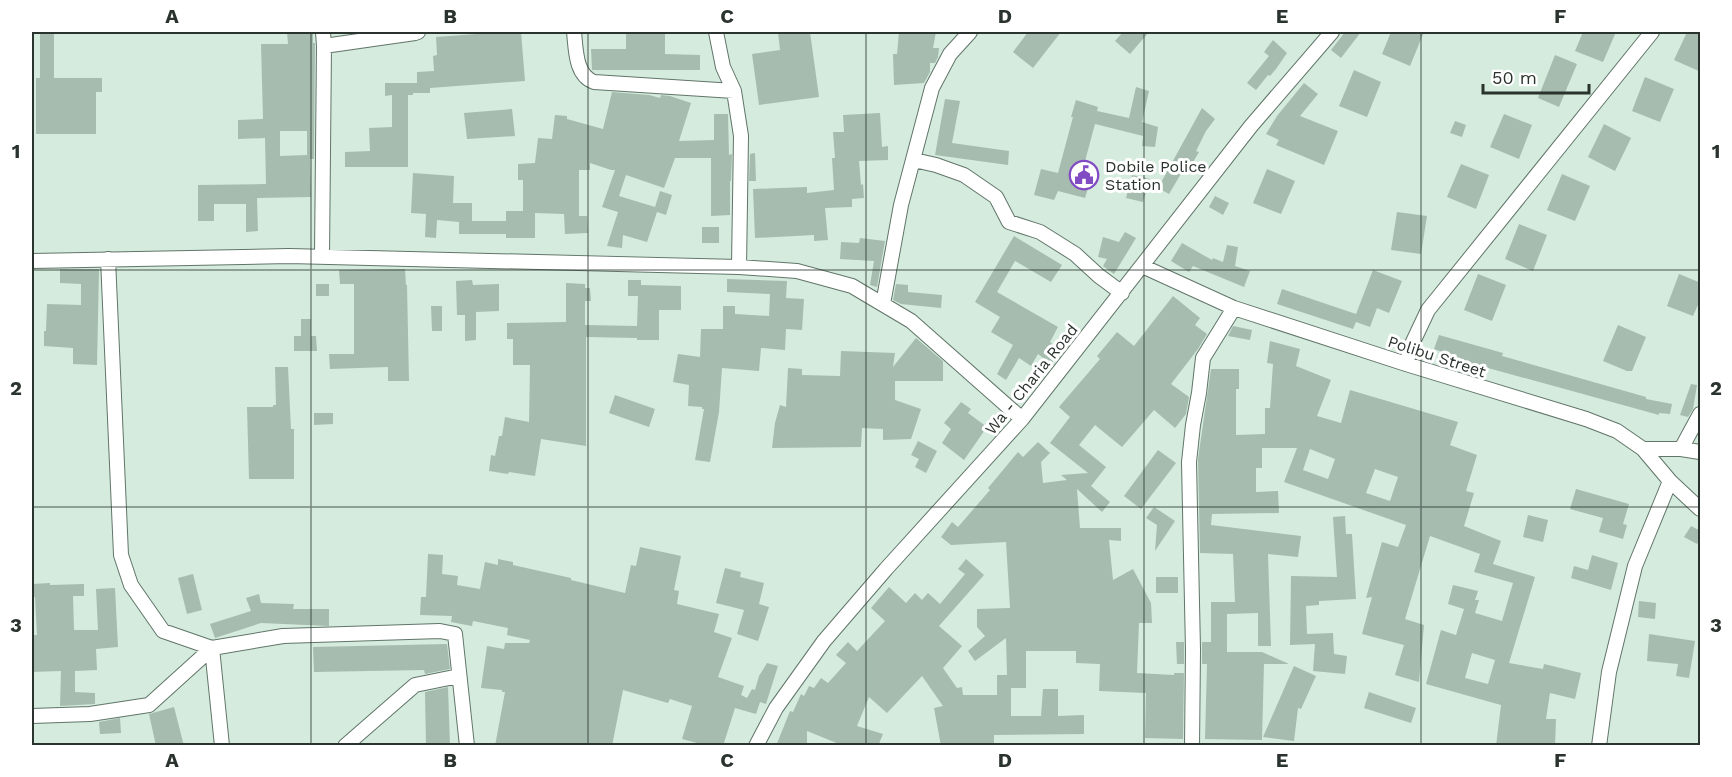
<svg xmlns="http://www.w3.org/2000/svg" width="1732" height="777" font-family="'Work Sans',sans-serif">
<rect width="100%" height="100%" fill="#d4ebdd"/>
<path fill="#a6bcaf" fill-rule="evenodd" d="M40 32H54V78H102V92H96V134H36V78H40Z
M287 32H313V43H315L314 159H310L311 197 257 198 258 231 246 232V204H214V221H198V185L266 184 265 138 238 139V120L263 119 261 44H288ZM280 131H307V155L280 156Z
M503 32H521L525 81 430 88V93H413V95H408V167H345V152L370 151 369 128 392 127V95L385 96V83H417V72L434 71 433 56 437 55 436 37Z
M626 32H665V54L700 55V70H592L591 49H626Z
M778 32H810L819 97 759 105 752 54 780 50Z
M899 32H936L933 48H939L938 57 935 63H930V72L924 83 894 85 893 54H897Z
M1028 32H1061L1033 68 1013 52Z
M1123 32H1149L1130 54 1115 41Z
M1345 32H1361L1341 58 1331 50Z
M1391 32H1424L1410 66 1382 54Z
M1583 32H1616L1603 62 1575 51Z
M1687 32H1701V72L1674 60Z
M1273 40 1287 53 1276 69 1270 76 1268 75 1256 90 1247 83 1269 56 1264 52Z
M1555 55 1577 64 1559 107 1538 98Z
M1354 70 1381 82 1367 117 1339 106Z
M1645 77 1674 89 1660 122 1632 111Z
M1304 83 1318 94 1300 116 1338 131 1324 165 1276 145 1279 140 1266 134 1277 116Z
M1136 87 1149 91 1142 122 1158 127 1155 147 1142 146 1143 136 1095 124 1081 176 1091 179 1085 198 1058 191 1054 200 1034 195 1041 169 1058 173 1073 117H1071L1076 100 1098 107 1097 111 1129 118Z
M612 92 649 95 660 98 661 95 670 96 691 103 679 141 714 140V114H728L729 155 732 154 731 181H730V215L711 216V158H675L664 188 626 175 619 196 655 207 660 191 672 195 666 215 657 212 647 242 623 235 622 248 607 246 618 212 602 207 615 170H611L590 163V170H579V216H587L588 233 565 234 564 214 535 213V238H506V234H459V222L437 220 436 238 425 237 426 214 411 213 413 173 454 176 453 203H472V221H506V211H523V180H518V164L535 163 538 138 552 139 555 115 567 116V119L603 129Z
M945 99 960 101 952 143 1009 151 1008 165 935 155Z
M1202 108 1215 119 1206 131 1196 151 1199 152 1189 169 1185 167 1169 194 1158 188Z
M512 109 515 136 467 139 464 113Z
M880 113 882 147 888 146V160L859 161 861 185 863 184 864 198 852 199V207L825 208 828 240 814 241V235L755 238 753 189 807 187V193L834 190 832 158H835L833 132H844L843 115Z
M1504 114 1532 125 1519 159 1490 147Z
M1455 121 1466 125 1462 137 1450 133Z
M1604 124 1631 138 1615 171 1588 157Z
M755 153 756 181H749L750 154Z
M1461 164 1489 175 1476 209 1447 197Z
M1267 169 1295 181 1281 214 1253 203Z
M1562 174 1590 186 1575 221 1547 210Z
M1132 175 1150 179 1143 202 1126 198Z
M1215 196 1229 203 1223 215 1209 207Z
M1397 212 1427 216 1421 254 1391 250Z
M1519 224 1547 235 1533 271 1505 259Z
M702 227H719V243H702Z
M1125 232 1136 238 1114 274 1103 266 1107 259 1098 257 1103 237 1119 242Z
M1014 236 1062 265 1051 282 1015 261 997 292 1058 327 1050 342 1061 351 1051 364 1038 354 1031 366 1019 358 1006 380 997 374 1013 345 991 332 1000 317 975 302Z
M860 238 885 241 877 287 870 285 874 261 840 259 841 242 859 243Z
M1182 243 1212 260 1213 258 1223 262 1227 245 1238 247 1235 266 1250 271 1244 287 1193 266 1189 272 1171 261Z
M60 269H99L97 365 73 364V348L44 346V331H46L47 304 81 305V284L60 283Z
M405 269 406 285H407L409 381H388V367L330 369 329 354H354V284H340L339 270Z
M1373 270 1402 281 1389 313 1377 308 1370 327 1356 322 1353 329 1277 304 1282 289 1356 314Z
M1478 274 1506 285 1492 321 1464 310Z
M1679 274 1701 283V298L1693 316 1667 306Z
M727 279 787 281 786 298 804 299 802 330 786 329 785 350 761 348 759 371 722 368 719 412 710 462 695 460 704 409H702V407L688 406 689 385 673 382 678 354 700 357 701 329H723V306H735V314L769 316 770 294 727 292Z
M472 280 473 285 499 284V311L476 312V340L465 341V315H457L456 281Z
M628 280H641V285L681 286V310H659V340H637V338L586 337V446L541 439 535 476 509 472 508 474 489 471 491 455 495 456 499 436H502L505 417 529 422 530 365H513V339H507V323L566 322V283L585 284V288H590L591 301H585V325L637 326 638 296H628Z
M316 284H329V296H316Z
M896 284 908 285V292L942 295 941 308 901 304 893 300Z
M1173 296 1200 318 1195 325 1207 334 1198 349 1171 384 1189 397 1186 414 1175 428 1154 410 1122 447 1095 425 1079 445 1106 467 1091 486 1110 502 1102 512 1077 489 1080 528H1121V541L1109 540 1113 580 1133 569 1151 603 1152 623H1139L1137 673 1174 675V673H1184L1183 739 1145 738 1146 693 1099 691 1100 664 1076 663V651H1026V688H1011V716H1041L1043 689H1058V716L1084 715V734L994 735V746H941L934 708 943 706 922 676 887 713 869 697 857 726 883 734 878 746H844L807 731V746H776L790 711 793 712 801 694 804 696 809 686 814 688 821 678 828 683 846 663 836 655 848 642 857 651 885 621 871 608 889 587 906 603 915 593 922 600 928 593 940 604 965 574 958 569 966 559 984 575 939 626 962 646 943 668 957 688 962 687 963 695H997V675H1007L1006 638 975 661 968 651 985 636 977 627V609L1010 608 1006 542 951 545 941 537 952 522 958 527 990 490 988 488 1018 452 1023 457 1038 442 1050 453 1041 462 1043 483 1067 480 1061 475 1088 473 1050 443 1070 417 1059 407 1100 359 1097 356 1117 332 1134 346Z
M431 306H442V331H432Z
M301 319H311V336H316L317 351H294V336H301Z
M1618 325 1646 337 1632 371H1627L1603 361Z
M1233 326 1252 330 1250 340 1228 336Z
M1439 335 1503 353 1502 356 1646 397V399L1672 404 1670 414 1659 413V415L1441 355 1442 352 1434 349Z
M916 338 943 361V381H895V400L921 409 911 439 883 440V429L862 428 861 447 772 448 775 423 780 405 786 407 788 368 802 369V375L840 376 841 351 895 353 893 367Z
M1270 341 1300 349 1296 366 1331 380 1317 416 1341 423 1350 390 1458 422 1450 445 1477 455 1466 491 1474 493 1464 526 1501 541 1493 564 1535 577 1509 663 1543 669 1544 664 1581 673 1575 699 1550 693 1546 719H1556L1555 746H1496L1501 705 1426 684 1441 630 1456 635 1464 609 1448 604 1453 585 1478 591 1475 600H1479L1475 613 1502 621 1513 583 1474 572 1480 554 1430 536 1405 619 1424 625 1419 682 1395 675 1404 645 1362 634 1372 597 1366 598 1382 542 1398 547 1406 525 1284 482 1297 448H1262V468H1256V492L1278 491 1279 513 1212 514 1211 525 1301 536 1298 557 1268 554 1271 646H1258V613L1227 614V652H1262L1289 664H1264L1262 740 1205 739 1207 664H1202V642H1211V602H1235L1233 554 1200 553 1198 459 1211 369H1239V389H1236V435L1265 434V408H1270L1273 364 1267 363ZM1310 449 1335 459 1328 479 1303 470ZM1375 469 1398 477 1390 501 1366 493ZM1472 653 1495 660 1488 684 1465 678Z
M275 367H288L291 429H294V479H249L247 407H273V405H276Z
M1691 384 1697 385 1693 409 1688 417 1680 415Z
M615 395 655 409 649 427 609 413Z
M961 402 971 409 968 413 987 427 964 460 942 443 951 429 944 423Z
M314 413H333V424L314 425Z
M918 441 937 451 926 473 915 467 919 459 911 455Z
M1158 450 1176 463 1141 509 1124 496Z
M1576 489 1629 504 1623 524 1627 525 1623 539 1599 532 1603 518 1570 509Z
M1154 507 1175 521 1155 551 1157 525 1146 518Z
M1528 515 1548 520 1543 542 1523 537Z
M1345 516 1346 534H1352L1356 599 1319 601V605L1306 606 1307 634 1333 633 1334 654 1347 656 1345 674 1313 671 1315 644 1290 645 1291 576 1337 577 1333 517Z
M1691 526 1701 531V538L1697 544 1684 537Z
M640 547 681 556 674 590 679 591 677 604 719 614 714 632 732 638 718 677 744 686 741 695 747 698 752 689 755 690 759 676 767 663 778 666 766 704 760 702 756 714 735 708 723 746H708L682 739 692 706 670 699 668 703 623 690 612 746H495L505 692H502V690L481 688 487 646 504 649 505 643H529L530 640 507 635 508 628 473 621 472 626 451 622 452 616 420 615 421 597H426L428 554 443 555 442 574 458 576 457 585 480 589 485 562 498 565V559L513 562V565L571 578V580L625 593 631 565 636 566Z
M1592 555 1618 563 1611 590 1571 578 1574 566 1588 570Z
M725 568 741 572 740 577 764 583 759 604 769 607 758 641 737 634 744 610 716 603Z
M193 574 202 610 187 614 178 578Z
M1156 577H1178V593H1156Z
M50 583V585L84 584V596H73L74 630H98L96 589 115 588 118 647 96 649 97 670 75 671V692L95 693V704L60 706 61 671 32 672V635H37L35 597H32V584Z
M259 594 261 603 294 604 293 609H329V626L261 623 215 638 210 624 251 611 246 598Z
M1639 601 1656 603 1655 619 1638 617Z
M1649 634 1695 641 1689 678 1676 676 1678 664 1647 661Z
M1176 642H1184V664H1177Z
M447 644 450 669 425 674 424 670 314 672 313 647Z
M1294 666 1316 676 1301 709 1298 708 1294 741 1263 737Z
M448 687 450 746H426L425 692Z
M1369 692 1416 708 1411 723 1364 708Z
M174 707 184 746H156L149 714Z
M120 718 121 733 100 734 99 722Z"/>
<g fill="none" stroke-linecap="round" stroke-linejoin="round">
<g stroke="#617569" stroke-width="16">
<path id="minor" d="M574 32C576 49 575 75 594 82L734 91
M716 32 723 67 734 91 741 136 739 267
M324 46 415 33 418 32
M914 160 936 165 964 175 996 197 1009 222 1040 232 1075 254 1099 276 1122 293
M322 257 324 46 323 32
M108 259 121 555 131 585 163 631 212 648 283 636 440 631 455 634 467 746
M32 261 289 256 739 267 797 271 852 286 911 321 1022 419
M1142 266 1234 308 1406 364 1586 419 1617 431 1643 449 1670 481 1700 509
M883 304 901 205 932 88 950 54 970 32
M1406 364 1412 344 1428 310 1652 32
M1643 449H1681L1700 452
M1681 449 1700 414
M212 648 222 746
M32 716 90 714 149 705 212 648
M345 746 415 685 459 676
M756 746 776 708 824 641 886 569 1022 419 1251 126 1332 32
M1192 746 1193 650 1189 462 1193 425 1199 393 1203 358 1234 308
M1599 746 1609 672 1635 566 1670 481"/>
</g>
<use href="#minor" stroke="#fff" stroke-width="14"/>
</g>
<path fill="none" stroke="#2a332e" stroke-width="1.5" stroke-opacity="0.55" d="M311 32V746M588 32V746M866 32V746M1144 32V746M1421 32V746M32 270H1700M32 507H1700"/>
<defs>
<g id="civic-ring" transform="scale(1.5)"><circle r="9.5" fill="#fff" stroke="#814bc3" stroke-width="1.5"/><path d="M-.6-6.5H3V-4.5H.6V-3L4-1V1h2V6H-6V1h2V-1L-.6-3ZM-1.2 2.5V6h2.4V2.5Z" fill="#814bc3"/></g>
</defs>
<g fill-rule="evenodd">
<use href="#civic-ring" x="1084" y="175"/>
</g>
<g text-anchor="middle" stroke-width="6" stroke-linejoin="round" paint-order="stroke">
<g font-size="16" fill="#2a332e" stroke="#fff" text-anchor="start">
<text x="1105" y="172">Dobile Police<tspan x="1105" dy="18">Station</tspan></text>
</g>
<g font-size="16" fill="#2a332e" stroke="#fff">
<text transform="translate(1437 356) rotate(18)" y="6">Polibu Street</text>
<text transform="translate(1031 379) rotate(-51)" y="6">Wa - Charia Road</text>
</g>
</g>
<rect width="1732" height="777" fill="none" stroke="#ffffff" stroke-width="66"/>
<path d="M1483 84v9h106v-9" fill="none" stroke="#2a332e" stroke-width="3"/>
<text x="1492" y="84" font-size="18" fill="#2a332e" stroke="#ffffff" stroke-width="4.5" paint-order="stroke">50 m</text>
<rect x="33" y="33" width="1666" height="711" fill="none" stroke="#2a332e" stroke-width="2"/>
<g font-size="20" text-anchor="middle" font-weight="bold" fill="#2a332e">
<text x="172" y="23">A</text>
<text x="450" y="23">B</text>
<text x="727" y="23">C</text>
<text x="1005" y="23">D</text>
<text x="1282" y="23">E</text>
<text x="1560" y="23">F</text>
<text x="16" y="158">1</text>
<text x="1716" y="158">1</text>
<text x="16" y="395">2</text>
<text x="1716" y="395">2</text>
<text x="16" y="632">3</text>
<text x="1716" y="632">3</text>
<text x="172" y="767">A</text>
<text x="450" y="767">B</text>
<text x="727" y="767">C</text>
<text x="1005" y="767">D</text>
<text x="1282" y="767">E</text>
<text x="1560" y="767">F</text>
</g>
</svg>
